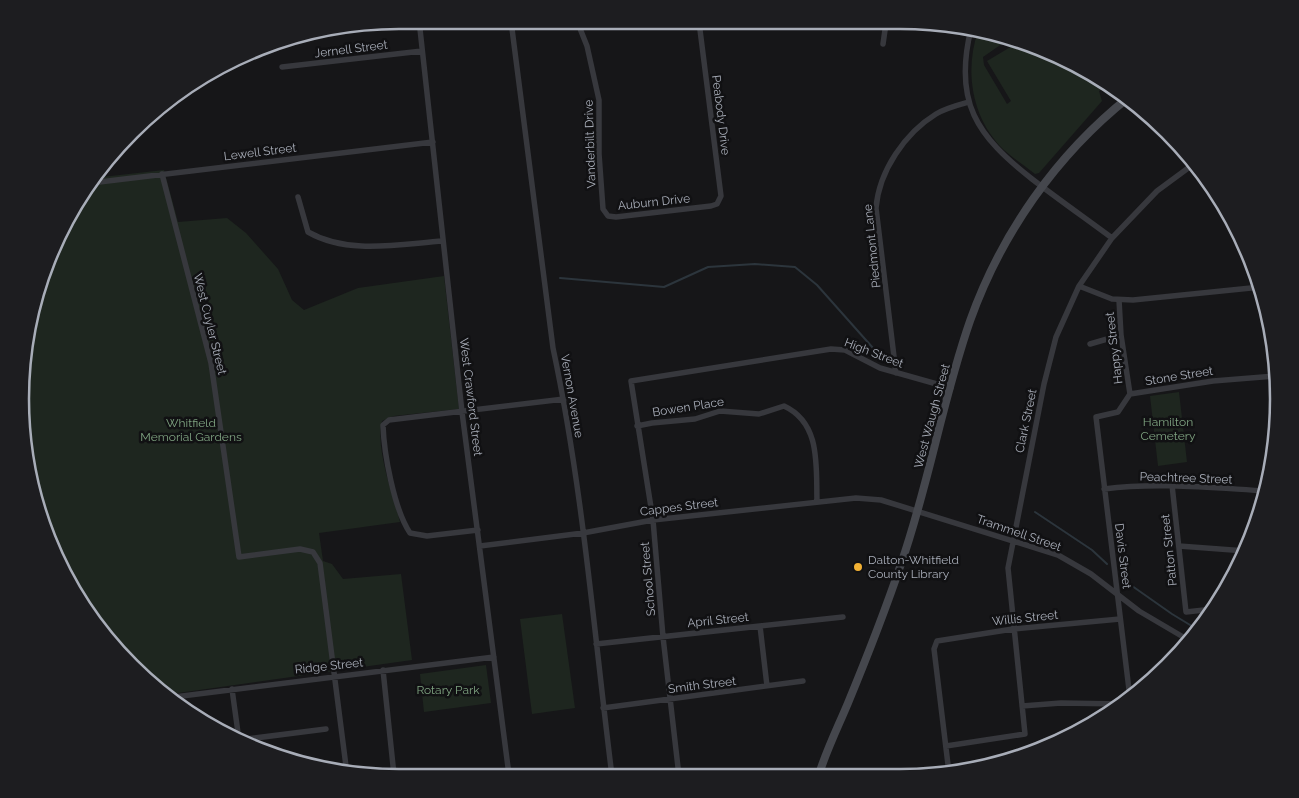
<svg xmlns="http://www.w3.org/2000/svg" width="1299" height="798" font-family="Raleway,sans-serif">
<rect width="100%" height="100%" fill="#161618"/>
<path fill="#1e261f" d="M978 31 1009 39 983 57 984 65 1007 104 1011 101 987 61 1019 42C1039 47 1054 50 1066 69L1069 66 1067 61 1085 72 1089 82 1094 80 1093 77 1108 85 1099 91 1102 101 1039 173 1035 174C1025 166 1014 159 1004 150 972 119 964 72 978 31Z
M164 170 178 222 227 218 246 233 278 269 292 300 304 310 358 288 444 276 459 409 394 416 382 421C375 449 393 494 400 522L319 533 323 561 332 564 343 579 401 574 412 660 164 695 84 610 40 521 20 399 40 277 93 178Z
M1179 392 1187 462 1158 466 1150 396Z
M562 614 575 708 532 714 520 619Z
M486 665 491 703 424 712 420 674Z"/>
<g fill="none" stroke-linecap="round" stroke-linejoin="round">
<path stroke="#2c353c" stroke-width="2" d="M560 278 664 287 708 267 755 264 795 267 817 285 881 357
M1035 512 1092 550 1107 564
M1125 581 1172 614 1200 631"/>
<path stroke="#37383d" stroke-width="5.5" d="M419 20 462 412 509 775
M511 21 553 348C583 489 594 633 612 776
M577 21 587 46 599 100V154L603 209 608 216 616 217 711 206 717 204 721 196 699 22
M971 29C953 102 977 136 1032 179 1058 199 1085 218 1112 238
M883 44 885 30 889 23
M282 67 422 51
M162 174 211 363 239 557 300 549 313 552 320 563 347 774
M91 183 433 142
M298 197 308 232C348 255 399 244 443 241
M1079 286 1112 299 1133 300 1261 287
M1119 300 1121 335 1130 394
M1272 333 1277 382
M1090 344 1121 335
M896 373 876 208C879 171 905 133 936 114 946 108 958 105 969 102
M637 426 652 423 695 419 720 411 759 414 784 406C821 423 816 466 817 501
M1172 485 1186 612 1213 609
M1104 489C1158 482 1213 488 1267 491
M478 530 427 536 410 533C394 509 384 454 383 425L389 420 564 399
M480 546 583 533 653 520 856 498 881 500 1058 555 1091 574 1139 611 1190 641
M1179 546 1246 551
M760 626 767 686
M596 644 843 617
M383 670 394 775
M232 689 239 740
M166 698 494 657
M1130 698 1096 417 1118 412 1130 394 1213 381 1276 376
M1022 706 1061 703 1122 704
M603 708 803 681
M239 740 326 729
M946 746 1025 734 1008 568 1044 384 1056 337 1079 286 1112 238 1157 191 1195 163
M949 773 934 649 937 641 1013 629 1120 619
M679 776 663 637 653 520 631 381 831 349 845 350 880 368 951 388"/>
<path stroke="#45474d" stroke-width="8" d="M818 777C826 751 838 727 848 703 867 657 885 611 901 564 929 484 942 401 970 321 1001 234 1056 155 1129 97"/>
</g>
<circle fill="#f2b134" stroke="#111113" stroke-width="2" cx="858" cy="567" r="5"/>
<g text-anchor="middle" stroke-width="5" stroke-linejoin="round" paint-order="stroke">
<g font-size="12" fill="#a8adb8" stroke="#111113">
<text transform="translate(351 49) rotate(-7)" y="4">Jernell Street</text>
<text transform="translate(721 115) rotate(83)" y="4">Peabody Drive</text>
<text transform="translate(590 144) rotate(-92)" y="4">Vanderbilt Drive</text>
<text transform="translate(260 152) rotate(-7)" y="4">Lewell Street</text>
<text transform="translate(654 202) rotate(-6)" y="4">Auburn Drive</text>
<text transform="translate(872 246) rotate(-96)" y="4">Piedmont Lane</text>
<text transform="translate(210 324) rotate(76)" y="4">West Cuyler Street</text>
<text transform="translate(1114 348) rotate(-97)" y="4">Happy Street</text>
<text transform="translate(874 353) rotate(21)" y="4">High Street</text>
<text transform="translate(1179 376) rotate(-9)" y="4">Stone Street</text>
<text transform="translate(572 396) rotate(80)" y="4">Vernon Avenue</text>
<text transform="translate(471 397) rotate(83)" y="4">West Crawford Street</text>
<text transform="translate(688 407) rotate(-9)" y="4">Bowen Place</text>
<text transform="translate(932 416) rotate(-75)" y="4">West Waugh Street</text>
<text transform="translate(1026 421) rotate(-78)" y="4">Clark Street</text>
<text transform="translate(1186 478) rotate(2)" y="4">Peachtree Street</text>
<text transform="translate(679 507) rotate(-7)" y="4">Cappes Street</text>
<text transform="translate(1019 533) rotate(19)" y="4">Trammell Street</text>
<text transform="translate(1169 550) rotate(-96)" y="4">Patton Street</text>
<text transform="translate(1123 556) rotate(83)" y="4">Davis Street</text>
<text transform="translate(648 579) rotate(-95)" y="4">School Street</text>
<text transform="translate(1025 618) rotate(-6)" y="4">Willis Street</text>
<text transform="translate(718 620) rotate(-6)" y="4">April Street</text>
<text transform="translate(329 666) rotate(-6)" y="4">Ridge Street</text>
<text transform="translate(702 685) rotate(-7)" y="4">Smith Street</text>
</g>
<g font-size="12" fill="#7fa381" stroke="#111113">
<text x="1168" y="426">Hamilton<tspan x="1168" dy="14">Cemetery</tspan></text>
<text x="191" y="427">Whitfield<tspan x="191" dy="14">Memorial Gardens</tspan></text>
<text x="448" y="694">Rotary Park</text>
</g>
<g font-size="12" fill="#a8adb8" stroke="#111113" text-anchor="start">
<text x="868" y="564">Dalton-Whitfield<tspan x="868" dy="14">County Library</tspan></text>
</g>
</g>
<path d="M0 0H1299V798H0ZM399 29H900A370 370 0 0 1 1270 399V399A370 370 0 0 1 900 769H399A370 370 0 0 1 29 399V399A370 370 0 0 1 399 29Z" fill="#1d1d20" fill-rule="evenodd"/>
<path fill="none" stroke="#a8adb8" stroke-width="2.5" d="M399 29H900A370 370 0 0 1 1270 399V399A370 370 0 0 1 900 769H399A370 370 0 0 1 29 399V399A370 370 0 0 1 399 29Z"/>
</svg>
